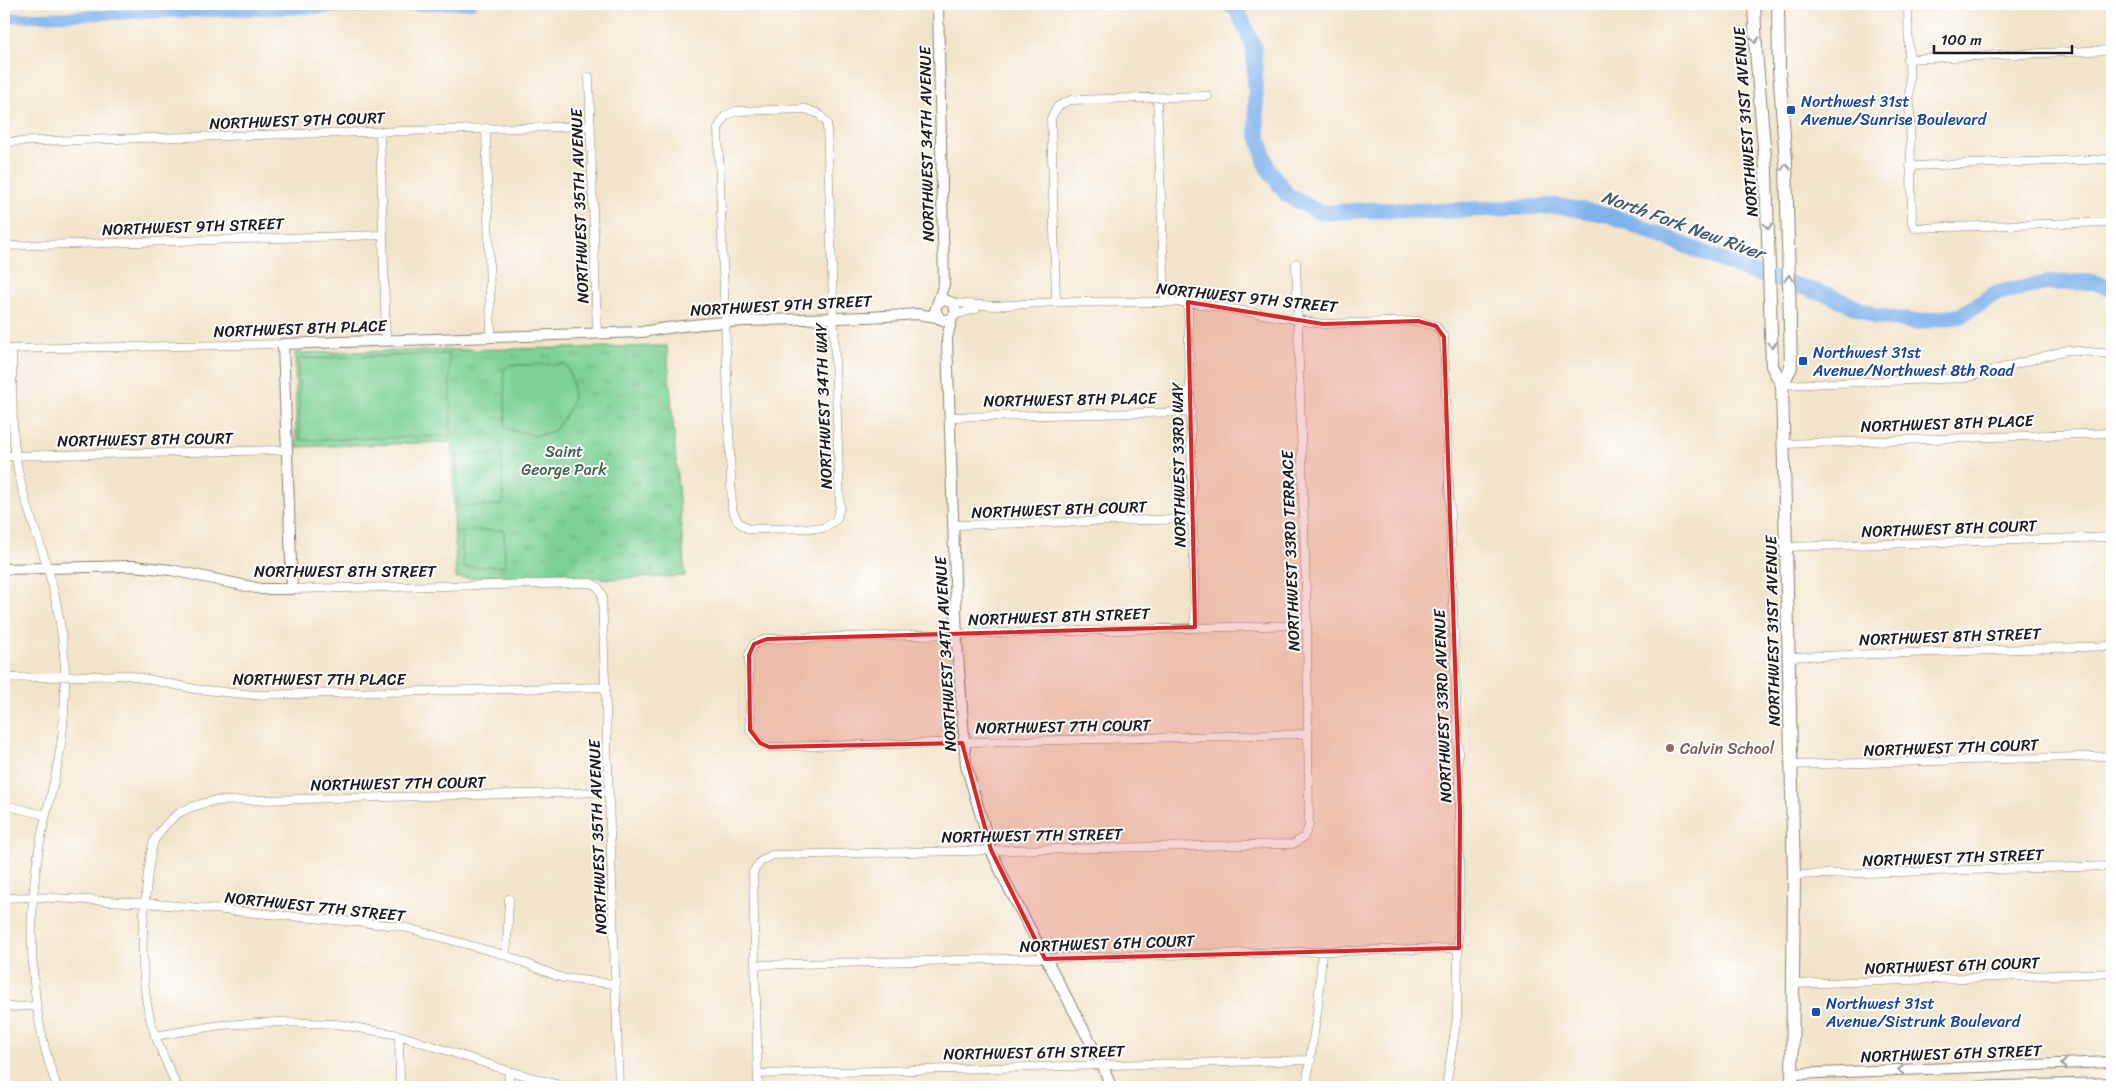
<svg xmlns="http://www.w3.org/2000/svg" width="2116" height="1091" font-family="Sriracha,sans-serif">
<defs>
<pattern id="grass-tufts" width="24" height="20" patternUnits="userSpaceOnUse" patternTransform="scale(1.25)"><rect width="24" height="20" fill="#7dd194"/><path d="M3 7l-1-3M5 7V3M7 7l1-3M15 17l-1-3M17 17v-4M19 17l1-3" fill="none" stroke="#6bb37f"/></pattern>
</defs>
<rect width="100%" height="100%" fill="#fff"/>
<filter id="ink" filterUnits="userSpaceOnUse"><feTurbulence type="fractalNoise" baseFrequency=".02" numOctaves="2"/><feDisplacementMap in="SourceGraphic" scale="10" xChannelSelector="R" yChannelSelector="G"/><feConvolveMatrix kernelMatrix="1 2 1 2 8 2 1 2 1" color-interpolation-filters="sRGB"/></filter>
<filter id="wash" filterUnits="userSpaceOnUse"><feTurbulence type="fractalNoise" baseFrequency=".0096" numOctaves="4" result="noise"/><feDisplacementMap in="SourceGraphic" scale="20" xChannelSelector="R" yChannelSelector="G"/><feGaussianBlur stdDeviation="1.12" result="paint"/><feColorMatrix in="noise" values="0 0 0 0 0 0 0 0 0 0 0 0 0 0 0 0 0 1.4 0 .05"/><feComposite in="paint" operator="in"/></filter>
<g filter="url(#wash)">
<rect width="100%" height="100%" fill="#f2e4ca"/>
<path fill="url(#grass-tufts)" stroke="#4c7658" d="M667 346 685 576 609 579 587 576 456 578 452 442 296 447 295 353Z"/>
<path fill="#7dd194" stroke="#4c7658" d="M449 354 451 436 300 440 298 359Z
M566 364C579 396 573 405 554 431L535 436 506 428 504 370 509 365Z
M502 454 503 505 458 506 457 455Z
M504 530 505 566 463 567 462 531Z"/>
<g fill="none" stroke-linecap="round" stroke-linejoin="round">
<path stroke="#7fb2ec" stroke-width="10" d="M4 18 472 4"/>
<path stroke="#7fb2ec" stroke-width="16" d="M1228 4 1237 9 1254 48 1257 131 1267 167 1287 195 1321 213 1369 210 1438 211 1557 206 1610 215 1746 270 1831 296 1875 316 1916 322 1960 316 1996 293 2047 283 2093 282 2112 288"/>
</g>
</g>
<g filter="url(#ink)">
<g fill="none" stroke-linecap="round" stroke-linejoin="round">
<g stroke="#878073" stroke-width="9">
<path id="minor" d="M1908 4 1912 222 1915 228 2112 222
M1907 59 2112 50
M589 77 597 334
M1157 97 1165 301
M806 109 819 114 827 123 840 507 836 520 823 528 748 529 738 522 732 509 718 129 725 116 736 111Z
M486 128 491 337
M380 132 386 340
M4 142 591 126
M1910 166 2112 159
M4 246 383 235
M1056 302 1051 118 1058 106 1070 100 1208 96
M1188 302 1195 627
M953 303 995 306 1056 302H1188L1323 324 1418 321 1436 326 1444 337 1460 812 1457 1017 1446 1087
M954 315 976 309
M4 349 283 344
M12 349C13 393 10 441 21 484 28 512 39 539 47 566 57 599 65 644 65 678 65 708 63 742 56 772 51 798 43 823 39 849 26 924 30 1016 57 1087
M1782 385 1965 378 2067 350 2112 354
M950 417 1191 412
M1783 444 2112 433
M4 456 286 450
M954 525 1194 519
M1786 547 2112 537
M292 589 591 583 598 587 602 595 619 1087
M1307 625 767 639 754 644 749 655 750 730 760 743 769 747 1308 734
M1789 657 2112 646
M4 678 128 675 195 689 254 695 606 687
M1791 765 2112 756
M4 805 45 815
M1794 875 2112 866
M4 898 34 897 145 903 400 926 505 955 562 978 615 984
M505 955 507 944 509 899
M755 965 1459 948
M1793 984 2112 973
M4 1007 36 1006
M399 1035 400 1087
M155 1036 221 1025 279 1022 336 1024 399 1035 509 1071 563 1086 609 1087
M509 1071V1087
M758 1074 1311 1060
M177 1087C166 1062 153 1036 148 1009 139 964 143 918 148 873 150 863 150 848 155 839 171 814 185 807 213 801L609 792
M758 1087 753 872 760 862 772 855 1293 844 1304 837 1309 826 1307 625 1296 263
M1306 1087 1318 1006 1322 951"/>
</g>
<g stroke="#878073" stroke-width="12">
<path id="tertiary" d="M938 4 944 284 935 311 940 319C947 322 953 319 956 312L953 303 945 300 939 302
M952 318 947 338 957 641 966 765 991 850 1006 883 1103 1066 1111 1087
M4 569 133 566 171 570 261 589H292L283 344 642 332C736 315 824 322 917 314L937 317
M1792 1074 2112 1062
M1966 1087 2112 1083"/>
</g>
<g stroke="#878073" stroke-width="14">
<path id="primary" d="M1754 4 1756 50 1766 171 1772 366 1782 385
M1778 4 1779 69 1786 162 1791 367 1782 385 1794 875 1792 1087"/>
</g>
<use href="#minor" stroke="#fff" stroke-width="8"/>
<use href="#tertiary" stroke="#fff" stroke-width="10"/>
<use href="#primary" stroke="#fff" stroke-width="12"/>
</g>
<defs><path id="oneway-chevron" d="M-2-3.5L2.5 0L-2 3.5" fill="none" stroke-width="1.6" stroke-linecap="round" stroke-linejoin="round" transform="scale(1.25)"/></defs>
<g stroke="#999">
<use href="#oneway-chevron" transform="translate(1755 40) rotate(88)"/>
<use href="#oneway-chevron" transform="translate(1786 167) rotate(-92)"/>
<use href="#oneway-chevron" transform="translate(1768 226) rotate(88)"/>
<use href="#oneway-chevron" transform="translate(1789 278) rotate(-91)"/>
<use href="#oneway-chevron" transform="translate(1772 345) rotate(89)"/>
<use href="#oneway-chevron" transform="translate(2064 1064) rotate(178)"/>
<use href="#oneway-chevron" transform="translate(1901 1070) rotate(178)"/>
</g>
</g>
<path fill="#d62828" fill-opacity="0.2" stroke="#d62828" stroke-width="4" stroke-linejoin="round" d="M1188 302 1323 324 1418 321 1436 326 1444 337 1460 812 1459 948 1045 959 991 850 962 743 769 747 760 743 750 730 749 655 754 644 767 639 1195 627Z"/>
<g fill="#1a4fb4" stroke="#fff" stroke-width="2">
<rect x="1786" y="105" width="10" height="10" rx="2.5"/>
<rect x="1798" y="356" width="10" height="10" rx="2.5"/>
<rect x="1811" y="1007" width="10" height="10" rx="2.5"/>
</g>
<circle fill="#8d6e63" stroke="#fff" stroke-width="2" cx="1670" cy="748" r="5"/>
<g text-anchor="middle" stroke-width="4" stroke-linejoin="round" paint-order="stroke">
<g font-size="16" fill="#164399" stroke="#fff" text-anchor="start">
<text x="1801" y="107">Northwest 31st<tspan x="1801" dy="18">Avenue/Sunrise Boulevard</tspan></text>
<text x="1813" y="358">Northwest 31st<tspan x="1813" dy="18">Avenue/Northwest 8th Road</tspan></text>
<text x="1826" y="1009">Northwest 31st<tspan x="1826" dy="18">Avenue/Sistrunk Boulevard</tspan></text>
</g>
<g font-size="16" fill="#1c1c1c" stroke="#fff">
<text transform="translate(297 120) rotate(-2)" y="6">NORTHWEST 9TH COURT</text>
<text transform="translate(1745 122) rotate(-94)" y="6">NORTHWEST 31ST AVENUE</text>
<text transform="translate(926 144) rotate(-91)" y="6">NORTHWEST 34TH AVENUE</text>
<text transform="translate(579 206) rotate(-92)" y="6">NORTHWEST 35TH AVENUE</text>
<text transform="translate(193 226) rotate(-2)" y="6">NORTHWEST 9TH STREET</text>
<text transform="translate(1247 297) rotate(6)" y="6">NORTHWEST 9TH STREET</text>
<text transform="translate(781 305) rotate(-3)" y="6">NORTHWEST 9TH STREET</text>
<text transform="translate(300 328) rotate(-2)" y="6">NORTHWEST 8TH PLACE</text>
<text transform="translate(1070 399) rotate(-1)" y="6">NORTHWEST 8TH PLACE</text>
<text transform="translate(823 406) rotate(-92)" y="6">NORTHWEST 34TH WAY</text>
<text transform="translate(1947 423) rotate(-2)" y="6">NORTHWEST 8TH PLACE</text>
<text transform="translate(145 439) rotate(-1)" y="6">NORTHWEST 8TH COURT</text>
<text transform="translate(1178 465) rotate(-91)" y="6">NORTHWEST 33RD WAY</text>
<text transform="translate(1059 509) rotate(-2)" y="6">NORTHWEST 8TH COURT</text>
<text transform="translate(1949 528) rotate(-2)" y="6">NORTHWEST 8TH COURT</text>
<text transform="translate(1290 551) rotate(-92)" y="6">NORTHWEST 33RD TERRACE</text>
<text x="345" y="577">NORTHWEST 8TH STREET</text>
<text transform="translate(1059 616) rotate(-2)" y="6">NORTHWEST 8TH STREET</text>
<text transform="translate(1772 631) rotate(-91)" y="6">NORTHWEST 31ST AVENUE</text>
<text transform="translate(1950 636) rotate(-2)" y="6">NORTHWEST 8TH STREET</text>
<text transform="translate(945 654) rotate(-93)" y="6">NORTHWEST 34TH AVENUE</text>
<text x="319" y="685">NORTHWEST 7TH PLACE</text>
<text transform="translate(1442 706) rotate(-92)" y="6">NORTHWEST 33RD AVENUE</text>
<text transform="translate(1063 726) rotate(-1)" y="6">NORTHWEST 7TH COURT</text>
<text transform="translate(1951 747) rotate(-2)" y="6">NORTHWEST 7TH COURT</text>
<text transform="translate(398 783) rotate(-1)" y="6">NORTHWEST 7TH COURT</text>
<text transform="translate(1032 835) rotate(-1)" y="6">NORTHWEST 7TH STREET</text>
<text transform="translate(597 837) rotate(-92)" y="6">NORTHWEST 35TH AVENUE</text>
<text transform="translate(1953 857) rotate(-2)" y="6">NORTHWEST 7TH STREET</text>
<text transform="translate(315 906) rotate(6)" y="6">NORTHWEST 7TH STREET</text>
<text transform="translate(1107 943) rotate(-2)" y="6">NORTHWEST 6TH COURT</text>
<text transform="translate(1952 965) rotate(-2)" y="6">NORTHWEST 6TH COURT</text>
<text transform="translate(1034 1052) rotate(-1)" y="6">NORTHWEST 6TH STREET</text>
<text transform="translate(1951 1053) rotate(-2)" y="6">NORTHWEST 6TH STREET</text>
</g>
<g font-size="16" fill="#43644c" stroke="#fff">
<text x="564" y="457">Saint<tspan x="564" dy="18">George Park</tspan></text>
</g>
<g font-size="16" fill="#785e54" stroke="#fff" text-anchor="start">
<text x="1680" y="754">Calvin School</text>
</g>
<g font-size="18" font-style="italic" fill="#44586f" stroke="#fff">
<text transform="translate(1683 225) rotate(20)" y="6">North Fork New River</text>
</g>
</g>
<rect width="2116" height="1091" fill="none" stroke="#fff" stroke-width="20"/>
<path d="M1934 45v8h138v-8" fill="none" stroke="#1c1c1c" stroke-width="2.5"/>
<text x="1941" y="45" font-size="15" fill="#1c1c1c" stroke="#ffffff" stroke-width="4" paint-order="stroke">100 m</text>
</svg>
